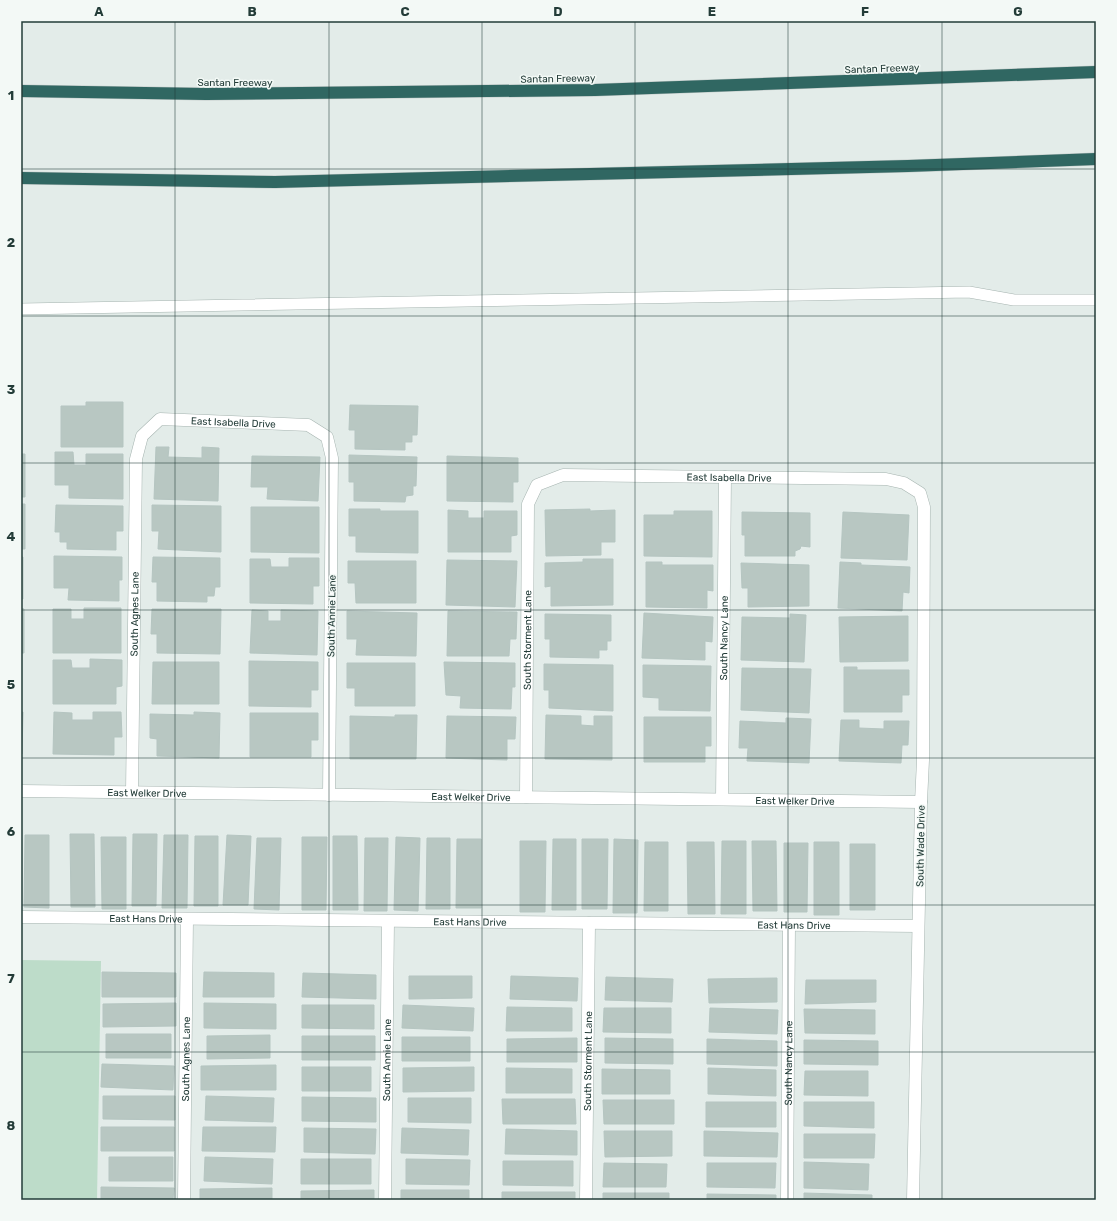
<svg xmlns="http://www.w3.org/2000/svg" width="1117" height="1221" font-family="Rubik,sans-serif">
<rect width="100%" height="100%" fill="#e3ece9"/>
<path fill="#bddcc9" d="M21 960 101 961 97 1200H21Z"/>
<path fill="#b8c7c2" stroke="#b5c5c1" d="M86 402H123V447H61V406H86Z
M350 405 418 406 417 435H412V442H405V450L355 449V430H349Z
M156 447H169L168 457 202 458V447L219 448 218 501 154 499Z
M55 452H73L74 465H86V454H123V499L69 498V485H55Z
M21 454H25V497H21Z
M349 455 417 457 416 486H413V495L406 496 405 502 354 501V482H349Z
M252 456 320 457 318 501 267 499 268 487H251Z
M447 456 518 458V482H513V502L447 501Z
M21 504H25V549H21Z
M56 505 123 506V531H116V550L67 549V542H60V532H55Z
M152 505 221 506V552L158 549 159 531H152Z
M251 507H319V553L251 552Z
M349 509H380V511H418V553L356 552V536H349Z
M590 509V511L615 510V542H601V555L546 556 545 510Z
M448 510 468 511V518H484V511H517V535L511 536V552H448Z
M674 511H712V557L644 556V515H674Z
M742 512 810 513V547L801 546 800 549 795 551V556H745V535H742Z
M843 512 909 515 907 560 841 558Z
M54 556 122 557V580H119V601L68 600 69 588H54Z
M21 557H23V599H21Z
M153 557 220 558V587H215L214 596H207V602L157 601V582H152Z
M289 558H319V586H313V604L250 603V559H270L271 567H289Z
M583 559H613V605L551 606V586L545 587V563L583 562Z
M447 560 517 561 515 607 446 605Z
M348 561H416V603H356L355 583H348Z
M646 562H662V565H713V591L707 590V608L646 607Z
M840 562 861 563V565L910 567 909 593 903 592 902 611 838 608Z
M741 563 809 565V606L748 607V588H742Z
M21 608 24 609V653H21Z
M84 608H121V653H53V609H71V619H84Z
M152 609H221L220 654 157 653V634H151Z
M252 610 268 611V621H281V610L318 611 317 655 250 653Z
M347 611 417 613 416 656 356 655 357 639H347Z
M448 611 517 612 516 639H510L509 656H447Z
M644 613 713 617 712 642 705 641V660L642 658Z
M545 614 611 615V641H607V650H599V658L550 657V639H545Z
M790 614 806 615 804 662 741 660 742 617 790 618Z
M908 616V661L840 662 839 617Z
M90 659 122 660V686L116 687V704H53V660H71L72 668H90Z
M249 661 318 662V690H311V707L249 706Z
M153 662H219V704H152Z
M444 662 515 663V687H512L511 709 460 708 461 696 446 695Z
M347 663H415V706H355V688H347Z
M544 664 613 665V711L549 708V690H544Z
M643 665 711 666 710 711 659 710V698L643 697Z
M844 667H857V670H909V695H902V712H844Z
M742 668 811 669 809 713 741 710Z
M21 712H23L22 754H21Z
M54 712 72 713V720H93V712H121L122 737H114V755L53 754Z
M194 712 220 713 219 758 157 756V739L150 738V714L194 715Z
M250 713H318V740H311V757H250Z
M395 715H417L416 759H350V716L395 717Z
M546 715 581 716V725L594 726V716H612V760L545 759Z
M447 716 516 717 515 739H507V760L446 758Z
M644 717H711V746H705V762H644Z
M786 718 811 719 809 763 747 761 748 748H739L740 721 786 723Z
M841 720H859V728L884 729V721H909L908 745H902L901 763 839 761Z
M70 834H94L95 907H71Z
M133 834H157L156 906H132Z
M25 835H49V908L24 907Z
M164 835H188L187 908H162Z
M227 835 251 836 248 905H223Z
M195 836H218V906H194Z
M333 836H357L358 910H333Z
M101 837H126V909H102Z
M302 837H327L326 910H302Z
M396 837 420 838 418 911 394 910Z
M257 838H281L279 910 254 909Z
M365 838H388L387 911H364Z
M427 838H450V909H426Z
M457 839H481V908H456Z
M553 839H576V910H552Z
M582 839H608L607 909H582Z
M614 839 638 840 637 913H613Z
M520 841H546L545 912H520Z
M722 841H746V914H721Z
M752 841H776L777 911H753Z
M645 842H668V911H644Z
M687 842H714L715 914H688Z
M814 842H839V915H814Z
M784 843H808L807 912H784Z
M850 844H875V910H850Z
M102 972 176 973V997H102Z
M204 972 274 973V997H203Z
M303 973 376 975V999L302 997Z
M409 976H472V998L409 999Z
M511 976 578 978 577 1001 510 999Z
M606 977 673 979 672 1002 605 1000Z
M777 978V1002L709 1003 708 979Z
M806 980H876V1002L805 1004Z
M176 1003V1026L103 1027V1004Z
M204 1003 276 1004V1029L204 1028Z
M302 1005H374V1029L302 1028Z
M403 1005 474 1008 473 1031 402 1028Z
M507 1007 572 1008V1031H506Z
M604 1008H671V1033L603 1032Z
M710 1008 778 1010 777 1034 709 1032Z
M804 1009 875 1010V1034L805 1033Z
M106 1034H171V1058H106Z
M270 1035V1058L207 1059V1036Z
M302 1036H375V1060H302Z
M402 1037H470V1061H402Z
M577 1038V1062H507V1039Z
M605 1038 673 1039V1064L605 1063Z
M707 1039 777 1041V1066L707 1064Z
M804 1040 878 1041V1065L804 1064Z
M102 1064 174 1066 173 1090 101 1087Z
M276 1065V1090H201V1066Z
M302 1067H371V1091H302Z
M474 1067V1091L403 1092V1068Z
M506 1068 572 1069V1093H506Z
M708 1068 776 1070V1096L708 1094Z
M602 1069 670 1070V1094H602Z
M805 1071H868V1096L804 1095Z
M103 1096H175V1120L103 1119Z
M206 1096 274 1098 273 1122 205 1120Z
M302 1097 376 1098V1122L302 1121Z
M408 1098H471V1123L408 1122Z
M502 1099H575L576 1124H503Z
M603 1100H674V1124H604Z
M706 1102H776V1127H706Z
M804 1102H874V1128L804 1126Z
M101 1127H174V1151H101Z
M203 1127H276L275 1152 202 1151Z
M304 1128 376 1129 375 1154 304 1152Z
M402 1128 469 1130 468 1155 401 1153Z
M506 1129 577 1131V1155L505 1154Z
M604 1131H672V1156L605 1157Z
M704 1131 778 1133 777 1157 704 1156Z
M804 1134H875L874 1158H804Z
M109 1157H173V1181H109Z
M205 1157 273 1159 272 1184 204 1181Z
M301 1159H371V1184H301Z
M406 1159 470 1160 469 1185 406 1184Z
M503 1161H573V1186L503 1185Z
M804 1162 869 1164 868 1190 804 1188Z
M604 1163 667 1164 666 1187H603Z
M707 1163H776L775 1188 707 1187Z
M101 1187 174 1188 173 1200H101Z
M272 1188V1200H200V1189Z
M374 1190V1200H301V1191Z
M401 1190H469V1200H401Z
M502 1192H575V1200H502Z
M603 1193H669V1200H603Z
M804 1193 872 1195V1200H804Z
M707 1194 776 1195V1200H707Z"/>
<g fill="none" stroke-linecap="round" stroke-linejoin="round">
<g stroke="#a6b4b0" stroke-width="12">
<path id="service" d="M21 309 969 292 1014 300H1096"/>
</g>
<g stroke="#a6b4b0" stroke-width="13">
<g id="minor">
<path id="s1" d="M21 791 921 802"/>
<path id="s2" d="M132 792 136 459 142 436 160 419 308 425 327 437 332 458 329 795"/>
<path id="s3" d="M526 797 528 504 537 485 563 475 886 479 904 483 920 493 924 507 923 760 921 802 913 1200"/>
<path id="s4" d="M722 799 725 477"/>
<path id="s5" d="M21 917 918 926"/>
<path id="s6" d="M184 1200 187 919"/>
<path id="s7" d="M385 1200 388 921"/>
<path id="s8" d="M586 1200 589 923"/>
<path id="s9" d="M787 1200 789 925"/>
</g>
</g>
<g stroke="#c1c8c7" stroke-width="13">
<path id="motorway" d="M21 91 206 94 595 90 1096 72
M21 178 275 182 908 166 1096 159"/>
</g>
<use href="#service" stroke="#fff" stroke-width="11"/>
<use href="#minor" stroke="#fff" stroke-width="12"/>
<use href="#motorway" stroke="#306762" stroke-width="12"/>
</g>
<path fill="none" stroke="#233c38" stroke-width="1" stroke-opacity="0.55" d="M175 21V1200M329 21V1200M482 21V1200M635 21V1200M788 21V1200M942 21V1200M21 169H1096M21 316H1096M21 463H1096M21 610H1096M21 758H1096M21 905H1096M21 1052H1096"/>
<g text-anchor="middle" stroke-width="3" stroke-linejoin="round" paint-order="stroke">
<g font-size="10" fill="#233c38" stroke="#f3f9f6">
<text transform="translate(882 68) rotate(-2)" y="4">Santan Freeway</text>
<text transform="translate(558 78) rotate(-1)" y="4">Santan Freeway</text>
<text x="235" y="86">Santan Freeway</text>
<text dy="4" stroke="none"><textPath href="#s2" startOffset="455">East Isabella Drive</textPath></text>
<text dy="4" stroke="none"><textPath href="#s3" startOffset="508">East Isabella Drive</textPath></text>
<text dy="4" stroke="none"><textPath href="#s2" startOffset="178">South Agnes Lane</textPath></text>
<text transform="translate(331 616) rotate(-89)" y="4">South Annie Lane</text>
<text dy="4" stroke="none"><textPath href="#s4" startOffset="161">South Nancy Lane</textPath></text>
<text dy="4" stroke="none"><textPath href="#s3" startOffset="157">South Storment Lane</textPath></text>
<text dy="4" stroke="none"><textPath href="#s1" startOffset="126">East Welker Drive</textPath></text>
<text dy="4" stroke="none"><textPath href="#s1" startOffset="450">East Welker Drive</textPath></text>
<text dy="4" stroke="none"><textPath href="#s1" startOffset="774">East Welker Drive</textPath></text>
<text transform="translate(920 846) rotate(-89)" y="4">South Wade Drive</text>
<text dy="4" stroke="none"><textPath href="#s5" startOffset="125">East Hans Drive</textPath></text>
<text dy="4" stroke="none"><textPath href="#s5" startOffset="449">East Hans Drive</textPath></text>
<text dy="4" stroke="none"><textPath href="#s5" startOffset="773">East Hans Drive</textPath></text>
<text dy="4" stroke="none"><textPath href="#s6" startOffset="141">South Agnes Lane</textPath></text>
<text dy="4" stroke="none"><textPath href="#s7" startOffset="140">South Annie Lane</textPath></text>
<text dy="4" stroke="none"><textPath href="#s8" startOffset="139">South Storment Lane</textPath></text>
<text dy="4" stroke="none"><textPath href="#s9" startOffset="137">South Nancy Lane</textPath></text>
</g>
</g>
<rect width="1117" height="1221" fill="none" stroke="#f3f9f6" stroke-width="44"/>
<rect x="22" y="22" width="1073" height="1177" fill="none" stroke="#233c38" stroke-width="1.5"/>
<g font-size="13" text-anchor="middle" font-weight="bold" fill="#233c38">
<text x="99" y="16">A</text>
<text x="252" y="16">B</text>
<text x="405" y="16">C</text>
<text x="558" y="16">D</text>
<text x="712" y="16">E</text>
<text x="865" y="16">F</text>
<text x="1018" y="16">G</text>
<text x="11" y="100">1</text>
<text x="11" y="247">2</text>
<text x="11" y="394">3</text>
<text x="11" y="541">4</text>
<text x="11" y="689">5</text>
<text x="11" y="836">6</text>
<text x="11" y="983">7</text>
<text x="11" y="1130">8</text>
</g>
</svg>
